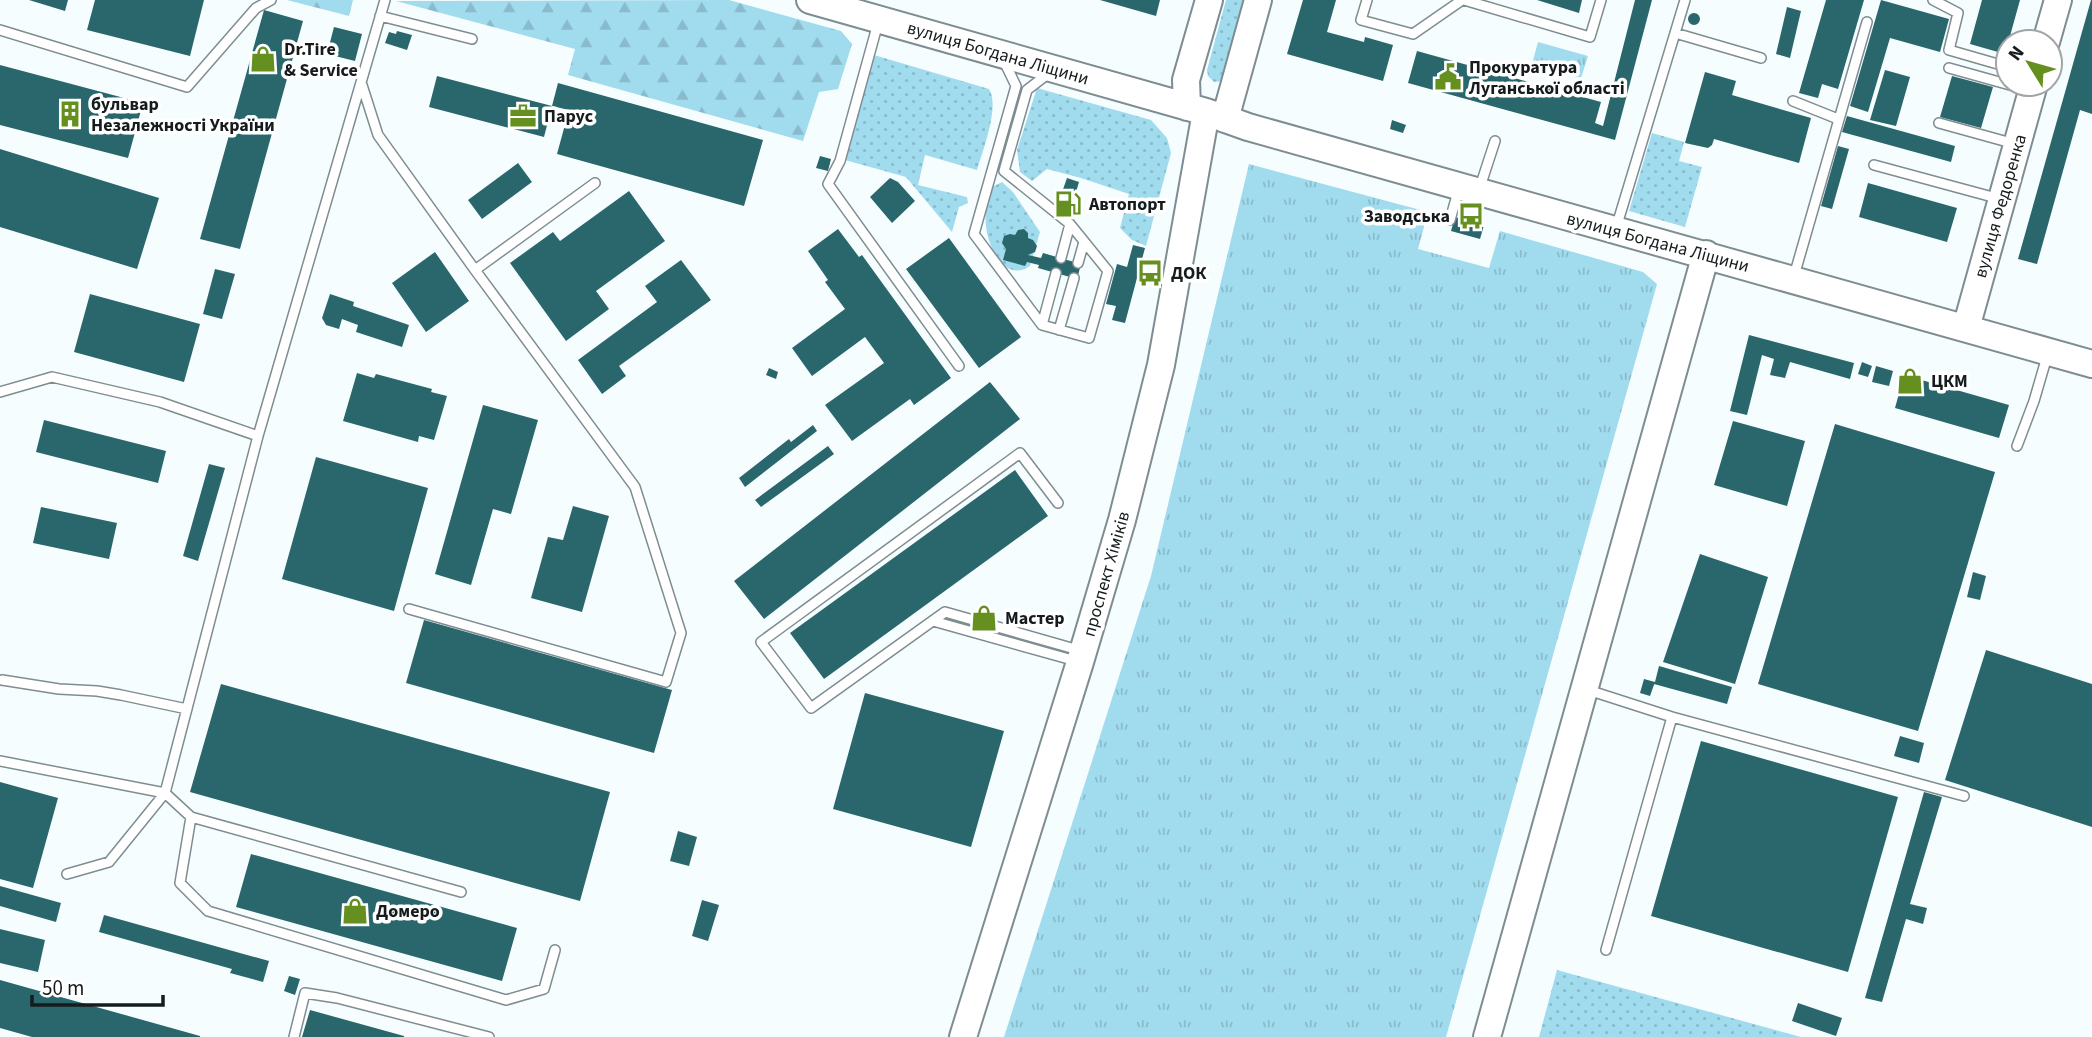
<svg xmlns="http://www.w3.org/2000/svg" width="2092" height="1037" font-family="'Source Sans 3',sans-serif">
<defs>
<pattern id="grass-dots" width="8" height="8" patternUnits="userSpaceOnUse" patternTransform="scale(1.75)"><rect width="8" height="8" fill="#a0dbee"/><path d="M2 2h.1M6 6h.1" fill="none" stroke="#89bbcc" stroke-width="1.8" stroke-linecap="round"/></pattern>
<pattern id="forest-firs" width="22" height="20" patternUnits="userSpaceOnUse" patternTransform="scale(1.75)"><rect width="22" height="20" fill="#a0dbee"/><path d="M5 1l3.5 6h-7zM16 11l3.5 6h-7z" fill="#89bbcc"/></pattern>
<pattern id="park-tufts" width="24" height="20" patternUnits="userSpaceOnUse" patternTransform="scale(1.75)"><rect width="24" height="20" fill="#a0dbee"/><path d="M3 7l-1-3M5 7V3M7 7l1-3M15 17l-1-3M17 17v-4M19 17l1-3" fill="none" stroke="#89bbcc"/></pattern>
</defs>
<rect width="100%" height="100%" fill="#f6fdff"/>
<path fill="url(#grass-dots)" d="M1226 0H1247L1226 75 1222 81 1214 82 1208 76 1207 70Z
M874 55 989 89C1000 106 983 150 977 170L925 155 918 185 967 197 968 203 959 207 952 232 906 177 845 160Z
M1037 88 1151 120 1167 138 1171 153 1146 246 1132 240 1120 228 1129 194 1081 178 1047 169 1032 181 1020 172 1017 150Z
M1652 133 1684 142 1679 161 1702 167 1685 227 1629 211Z
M1002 182 1013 192 1040 232 1030 266C1005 283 988 248 986 226 984 213 988 199 992 187Z
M1557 970 1801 1037H1539Z"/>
<path fill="url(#forest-firs)" d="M287 0H353L349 16Z
M729 0 841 31 852 44 838 89 819 92 803 141 568 75 575 49 396 1Z"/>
<path fill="url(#park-tufts)" d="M1538 42 1588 56 1581 78 1532 64Z
M1249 164 1428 212 1418 249 1489 268 1500 231 1643 272 1657 284 1446 1037H1004L1151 576Z"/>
<path fill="#29676c" d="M29 0H68L65 11Z
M95 0H204L190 56 87 30Z
M1100 0H1160L1156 16Z
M1303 0H1336L1327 32 1364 42 1365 37 1393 45 1383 81 1287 54Z
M1537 0H1582L1579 13Z
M1635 0H1652L1615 140 1408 83 1417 51 1601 102 1595 123 1603 126Z
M1826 0H1864L1838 89 1822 84 1818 98 1799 93Z
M1881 0 1949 19 1940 52 1890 38 1868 112 1850 106Z
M1982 0H2020L2005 54 1970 44Z
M2091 0H2092V114L2080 110 2037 264 2018 259Z
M1787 7 1801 11 1790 58 1776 54Z
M264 10 303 21 240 249 200 239Z
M1688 19a6 6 0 1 1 12 0a6 6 0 1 1-12 0Z
M334 27 362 34 355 61 327 54Z
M397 31 412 35 407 50 385 43 389 32 396 34Z
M0 65 143 103 128 158 0 125Z
M1885 70 1910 77 1896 126 1870 120Z
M1705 72 1736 81 1732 95 1811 118 1799 163 1714 139 1712 145 1708 148 1685 143Z
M437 76 552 106 544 137 429 107Z
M1952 76 1993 87 1981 128 1940 117Z
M558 83 763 140 744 206 557 154 569 110 552 106Z
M1847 116 1955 146 1951 162 1842 132Z
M1392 120 1406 125 1403 133 1390 129Z
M1838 146 1849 149 1832 209 1821 206Z
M0 149 159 198 137 269 0 227Z
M820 156 831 159 828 171 816 168Z
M518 163 532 182 482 219 468 200Z
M890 178 898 182 915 201 892 223 870 197Z
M1067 178 1079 182 1074 199 1061 195Z
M1868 183 1957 208 1947 242 1859 217Z
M629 191 665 241 596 291 609 309 566 341 510 263 553 232 560 241Z
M1455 217 1484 225 1480 239 1451 231Z
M838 229 859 257 862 255 951 378 914 405 910 399 852 441 825 405 884 363 865 337 812 376 792 348 845 309 825 282 828 280 808 251Z
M1024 229 1028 233V238L1033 240 1037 246 1035 252 1028 255 1041 258 1043 253 1081 264 1077 279 1038 268 1039 265 1027 262 1025 266 1003 260 1006 249 1002 243 1004 236 1010 234 1015 235 1018 230Z
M949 238 1021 337 979 368 906 269Z
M1133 245 1145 248 1125 323 1112 320 1116 306 1106 304 1117 264 1127 267Z
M435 252 469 301 426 332 392 283Z
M681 260 711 300 619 366 626 376 602 394 578 360 657 302 645 286Z
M215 269 235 274 222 319 203 314Z
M90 294 200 324 184 382 74 352Z
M330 294 354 302 353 306 409 325 402 347 356 332 358 325 342 319 339 329 326 325 322 318Z
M1749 335 1854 363 1850 379 1790 362 1785 378 1770 375 1774 359 1762 355 1747 415 1730 411Z
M1862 362 1872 366 1868 377 1858 374Z
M1876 366 1893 371 1889 386 1872 382Z
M769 368 778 372 776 379 766 375Z
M357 373 374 378 376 374 432 389 431 392 447 396 434 440 419 436 418 442 343 421Z
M1904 375 2009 405 1999 438 1895 408Z
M990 382 1020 419 764 619 734 581Z
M483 405 538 420 511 514 493 509 471 585 435 574Z
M44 420 166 451 158 483 36 452Z
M1733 421 1805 441 1787 506 1714 485Z
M1835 424 1995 472 1918 731 1758 684Z
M813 425 817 431 745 487 739 478 789 439 791 442Z
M828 446 834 454 761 507 755 500Z
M316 457 428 488 394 611 282 579Z
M209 464 225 468 198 561 183 556Z
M1015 470 1048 516 824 679 790 633Z
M573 506 609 516 582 612 531 598 548 537 563 540Z
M41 507 117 523 109 559 33 543Z
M1700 554 1768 577 1735 684 1663 662Z
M1973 572 1986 576 1980 600 1967 597Z
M424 620 672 690 654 753 406 683Z
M1986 650 2092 684V827L1945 780Z
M1659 666 1732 687 1727 704 1654 684 1655 682 1650 696 1640 693 1644 679 1655 682Z
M221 684 610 792 580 901 190 792Z
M865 693 1004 731 971 847 833 809Z
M1900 736 1924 743 1919 763 1894 756Z
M1701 741 1898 797 1848 972 1651 916Z
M0 782 58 798 33 888 0 879Z
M1924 792 1942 797 1910 904 1927 908 1923 924 1906 919 1882 1002 1865 998Z
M678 831 697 837 689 866 670 861Z
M251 854 517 928 502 981 236 907Z
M0 886 61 903 56 922 0 906Z
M702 900 719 905 708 941 692 936Z
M104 915 269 961 263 982 230 973 232 969 99 932Z
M0 929 45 940 38 972 0 963Z
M289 976 300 979 295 995 284 991Z
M0 980 200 1036V1037H32L0 1028Z
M1798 1003 1842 1018 1836 1036 1792 1021Z
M310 1010 404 1036V1037H302Z"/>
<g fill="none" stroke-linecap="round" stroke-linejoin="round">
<g stroke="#7e8d92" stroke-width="12">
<path id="lane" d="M1367 0 1361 20 1413 34 1462 0
M1464 0 1590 37 1601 0
M1933 0 1958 13 1949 50 2008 67
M380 16 472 39
M878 23 840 161 828 184 959 366
M0 30 187 87 256 8 271 0
M1675 33 1761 58
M1003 59 1016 86 974 234 1042 325 1089 338 1108 271 1070 224 1004 171 1027 90 1049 73
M1949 68 2028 90
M362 85 378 135 475 270 595 183
M1793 101 1838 119
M1939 123 2015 144
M1874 165 2000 199
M1479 190 1495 141
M1450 220 1459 188
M1616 228 1685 0
M1061 258 1070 224
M1078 263 1084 242
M1794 276 1867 22
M1042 325 1056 273
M1059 330 1074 278
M0 392 52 377 160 402 258 436
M2017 446 2034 401 2048 353
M1058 503 1020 453 761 642 811 708 945 612 1082 651
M409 609 666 682 681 633 635 487 475 270
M933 621 1076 661
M2 680 59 689 97 691 121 695 187 709
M1588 690 1672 717 1606 950
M1672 717 1964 796
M0 761 165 793 258 436 385 0
M191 817 180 883 208 911 506 1000 544 989 555 950
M67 874 109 862 165 793 191 817 461 892
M294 1037 305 993 337 998 489 1037"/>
</g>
<g stroke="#7e8d92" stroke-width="30">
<path id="secondary" d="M810 0 1206 112 1248 127 2092 364
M2046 42 2058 0
M1187 107 1186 80 1209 0
M1225 119 1258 0
M1966 328 2034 84
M963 1037 1080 662 1122 520 1161 365 1206 112
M1487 1037 1706 254"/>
</g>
<use href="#lane" stroke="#fff" stroke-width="9"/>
<use href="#secondary" stroke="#fff" stroke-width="26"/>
</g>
<defs>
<g id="shop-bare" transform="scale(2.1)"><path d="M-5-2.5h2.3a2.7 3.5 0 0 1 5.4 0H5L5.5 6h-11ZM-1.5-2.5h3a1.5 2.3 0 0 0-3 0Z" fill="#659020" stroke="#fff" stroke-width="2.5" paint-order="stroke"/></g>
<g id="civic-bare" transform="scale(2.1)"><path d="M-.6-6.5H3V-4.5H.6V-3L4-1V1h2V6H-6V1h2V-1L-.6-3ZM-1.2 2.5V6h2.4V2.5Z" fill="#659020" stroke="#fff" stroke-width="2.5" paint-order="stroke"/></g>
<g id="building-bare" transform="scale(2.1)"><path d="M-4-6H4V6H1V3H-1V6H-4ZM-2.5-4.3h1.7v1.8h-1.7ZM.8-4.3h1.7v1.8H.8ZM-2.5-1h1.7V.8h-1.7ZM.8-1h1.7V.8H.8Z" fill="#659020" stroke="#fff" stroke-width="2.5" paint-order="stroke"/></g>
<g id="office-bare" transform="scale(2.1)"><path d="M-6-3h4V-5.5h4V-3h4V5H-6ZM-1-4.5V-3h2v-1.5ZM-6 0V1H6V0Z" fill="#659020" stroke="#fff" stroke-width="2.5" paint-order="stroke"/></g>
<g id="fuel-bare" transform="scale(2.1)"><path d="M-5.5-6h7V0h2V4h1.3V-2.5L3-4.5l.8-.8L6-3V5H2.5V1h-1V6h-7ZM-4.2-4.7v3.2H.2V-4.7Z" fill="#659020" stroke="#fff" stroke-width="2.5" paint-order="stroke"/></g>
<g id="bus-bare" transform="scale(2.1)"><path d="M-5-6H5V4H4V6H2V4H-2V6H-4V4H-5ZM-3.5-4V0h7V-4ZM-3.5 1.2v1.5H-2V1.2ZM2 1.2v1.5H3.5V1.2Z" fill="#659020" stroke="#fff" stroke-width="2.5" paint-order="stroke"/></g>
</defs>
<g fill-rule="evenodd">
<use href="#shop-bare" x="263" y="59"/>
<use href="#civic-bare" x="1448" y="77"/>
<use href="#building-bare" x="70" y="114"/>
<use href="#office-bare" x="523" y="116"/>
<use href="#fuel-bare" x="1068" y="204"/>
<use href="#bus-bare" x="1471" y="216"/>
<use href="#bus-bare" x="1150" y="273"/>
<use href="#shop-bare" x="1910" y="381"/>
<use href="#shop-bare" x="984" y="618"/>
<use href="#shop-bare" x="355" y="911"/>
</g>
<g text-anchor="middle" stroke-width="7" stroke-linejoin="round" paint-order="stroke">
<g font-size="18" font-weight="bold" fill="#161c1e" stroke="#fff" text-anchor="start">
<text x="284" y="55">Dr.Tire<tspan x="284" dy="21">&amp; Service</tspan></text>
<text x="1469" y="73">Прокуратура<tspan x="1469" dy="21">Луганської області</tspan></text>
<text x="91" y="110">бульвар<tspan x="91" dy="21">Незалежності України</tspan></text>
<text x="544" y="122">Парус</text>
<text x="1089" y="210">Автопорт</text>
<text x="1450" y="222" text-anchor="end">Заводська</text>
<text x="1171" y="279">ДОК</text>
<text x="1931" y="387">ЦКМ</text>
<text x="1005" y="624">Мастер</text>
<text x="376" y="917">Домеро</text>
</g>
<g font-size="18" fill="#161c1e" stroke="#fff">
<text transform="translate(998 53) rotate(16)" y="6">вулиця Богдана Ліщини</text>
<text transform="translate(2000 206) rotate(-74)" y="6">вулиця Федоренка</text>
<text transform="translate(1658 242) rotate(15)" y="6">вулиця Богдана Ліщини</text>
<text transform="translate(1106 574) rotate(-74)" y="6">проспект Хіміків</text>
</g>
</g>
<g transform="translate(2029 63) rotate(307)"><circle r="33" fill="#ffffff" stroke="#a2a4a5" stroke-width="2"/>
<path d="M0-5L12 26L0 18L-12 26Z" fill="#659020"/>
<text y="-10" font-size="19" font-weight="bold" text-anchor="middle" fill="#161c1e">N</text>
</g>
<path d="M32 995v10h131v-10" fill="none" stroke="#161c1e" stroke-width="3.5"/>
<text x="42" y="995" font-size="21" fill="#161c1e" stroke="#ffffff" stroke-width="5" paint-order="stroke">50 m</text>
</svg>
